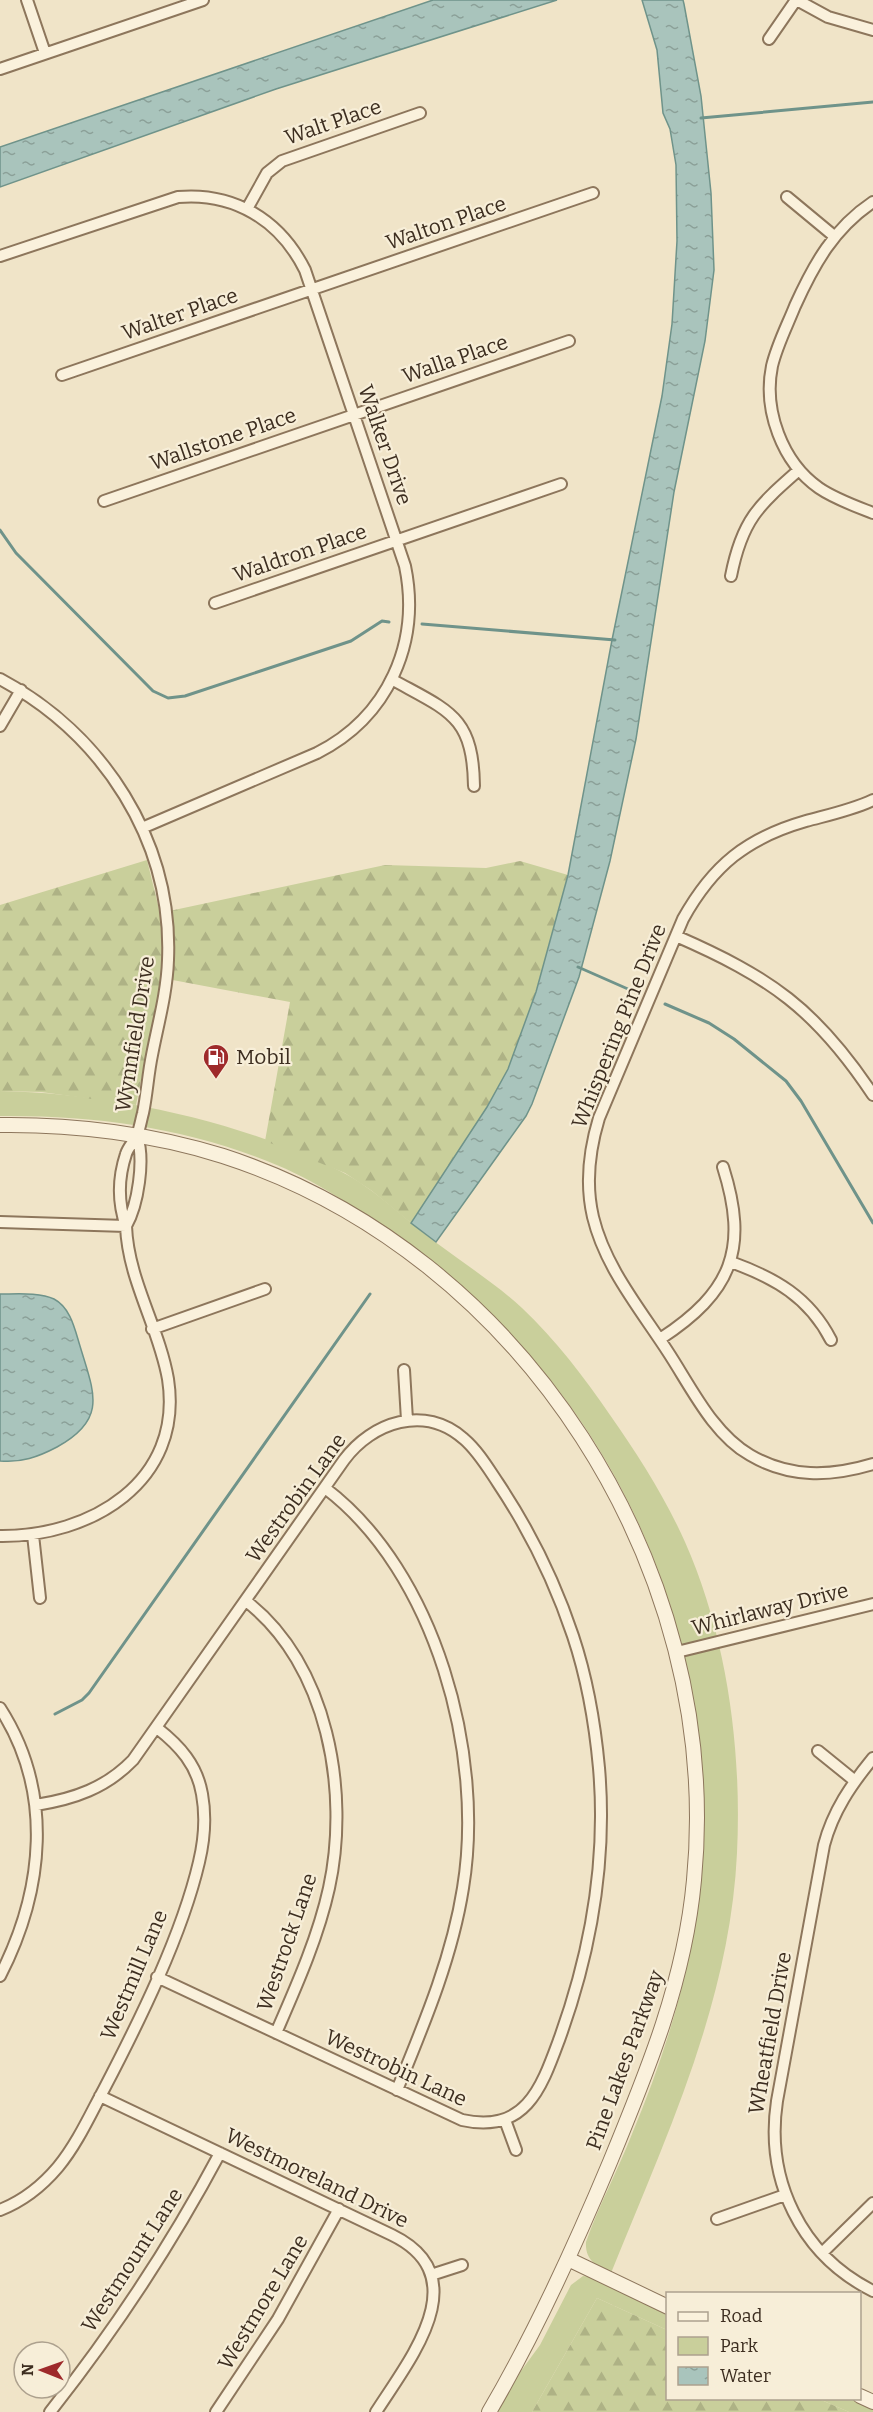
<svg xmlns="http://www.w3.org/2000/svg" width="873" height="2412" font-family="Bitter,serif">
<defs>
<pattern id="forest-firs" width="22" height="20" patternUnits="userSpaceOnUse" patternTransform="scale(1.5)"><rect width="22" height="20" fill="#c9cf9b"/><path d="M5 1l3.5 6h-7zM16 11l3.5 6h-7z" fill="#aeb285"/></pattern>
<pattern id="water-ripples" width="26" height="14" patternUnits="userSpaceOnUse" patternTransform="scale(1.5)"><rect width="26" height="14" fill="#a9c4bc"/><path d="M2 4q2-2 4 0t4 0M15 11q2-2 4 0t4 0" fill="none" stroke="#8ba098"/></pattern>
</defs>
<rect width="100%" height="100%" fill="#f0e4c8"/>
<path fill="#c9cf9b" d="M0 1091C109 1093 242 1121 340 1171 376 1189 405 1220 438 1244 466 1265 496 1284 522 1308 556 1340 584 1377 610 1415 638 1455 665 1497 685 1542 727 1637 742 1749 737 1853 730 2002 666 2137 611 2273 596 2266 585 2260 586 2242 599 2205 618 2170 632 2134 667 2050 694 1963 701 1872 717 1675 645 1472 507 1331 474 1298 437 1269 400 1241 358 1209 316 1180 267 1161 182 1127 91 1115 0 1116Z
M583 2276 591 2277 667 2313V2330L597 2298 532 2412H496L521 2371 540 2345 571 2285Z
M819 2399H852L873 2407V2412H849Z"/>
<path fill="url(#forest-firs)" d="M147 860 160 913 385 865 486 868 520 861 568 875C550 940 535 1006 509 1068 485 1123 444 1173 411 1223L372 1191 345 1173 265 1141 290 1002 162 978 136 1105 41 1092 0 1091V905Z
M597 2298 667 2330 668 2398 819 2399 849 2412H532Z"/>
<path fill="url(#water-ripples)" stroke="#6f938a" stroke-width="1.5" d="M433 0H557L276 89 0 187V147Z
M642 0H683L684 4 701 96 711 193 714 270 705 341 674 492 636 739 610 861 579 977 532 1104 526 1116 436 1242 411 1223 487 1107 508 1069 536 992 568 875 612 640 662 396 672 324 677 241 676 165 670 129 663 113 657 50Z
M0 1294C16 1294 40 1292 54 1299 71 1308 75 1330 80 1346 94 1393 108 1419 57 1447 38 1457 21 1463 0 1461Z"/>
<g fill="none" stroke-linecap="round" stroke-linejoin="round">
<path stroke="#6f938a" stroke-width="3" d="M701 118 873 102
M0 530 16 553 153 691 168 698 185 696 351 641 382 621 389 622
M422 624 615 640
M578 967 637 993
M665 1004 709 1023 734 1039 786 1081 801 1101 873 1223
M55 1714 82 1700 89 1693 370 1294"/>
<g stroke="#8d765c" stroke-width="14">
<path id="minor" d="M27 0 45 53
M797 0 828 17 873 30
M769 39 796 0
M0 69 203 0
M787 197 834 236
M873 202C834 228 814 264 795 306 787 326 777 345 772 366 763 410 782 462 819 488 835 499 855 506 873 513
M247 209 267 173 282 161 420 113
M0 256 178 197C234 192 280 220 305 270L405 566C421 643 388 717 317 753L142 828
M62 375 593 193
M104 501 569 341
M731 576C742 520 758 506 799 470
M215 603 561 484
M0 679C103 734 173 841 168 960 167 992 158 1024 152 1055 148 1074 147 1094 143 1113 141 1120 140 1128 137 1135 134 1142 128 1147 126 1154 118 1178 118 1203 126 1226 138 1205 145 1160 137 1136
M393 680C449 711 473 716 474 786
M0 726 21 690
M873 800C852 810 828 815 806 821 747 838 713 865 683 919L599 1118C589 1151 585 1183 593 1217 605 1267 640 1309 668 1352 691 1387 713 1434 750 1455 789 1478 830 1477 873 1464
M676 936C770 977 816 1009 873 1095
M0 1222 126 1226C128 1280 159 1327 168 1379 184 1482 90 1537 0 1536
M731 1262C775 1278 809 1297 831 1340
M152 1329 265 1289
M660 1339C732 1292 749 1249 723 1167
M404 1370 407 1420
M325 1488C436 1572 485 1755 463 1888 452 1958 424 2024 397 2090
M33 1535 40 1598
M246 1601C328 1664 350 1792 329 1888 318 1938 296 1987 276 2033
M677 1652 873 1604
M0 1708C54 1792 44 1890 0 1976
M818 1751 855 1781
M873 1758C851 1785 833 1811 824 1845L777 2101C765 2180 801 2255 873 2291
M36 1805C74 1799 106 1788 133 1760L344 1460C372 1422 425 1404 464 1439 478 1451 488 1468 498 1483 530 1531 555 1582 573 1636 587 1678 595 1724 599 1768 607 1861 591 1952 559 2040 541 2089 525 2134 462 2120L157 1977
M100 2096 392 2235C478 2277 409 2360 376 2412
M505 2120 516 2150
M0 2210C23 2201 42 2186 58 2167 77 2144 90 2115 104 2089 139 2022 182 1935 199 1862 204 1841 206 1816 202 1794 197 1765 180 1746 157 1728
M717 2219 785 2195
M822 2253 873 2203
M431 2275 462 2265
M50 2412C114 2331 171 2245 220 2153
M216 2412 278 2319 339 2209"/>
</g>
<g stroke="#8d765c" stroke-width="16">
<path id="tertiary" d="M0 1125C74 1124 153 1134 223 1156 523 1253 724 1569 694 1880 685 1980 648 2070 610 2162 574 2248 536 2332 489 2412
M568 2259 668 2307
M860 2396 873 2402"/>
</g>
<use href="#minor" stroke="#faf1dc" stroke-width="10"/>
<use href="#tertiary" stroke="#faf1dc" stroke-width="14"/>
</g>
<defs>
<g id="fuel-pin" transform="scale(1.35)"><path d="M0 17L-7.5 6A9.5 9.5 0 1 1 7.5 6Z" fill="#9e2a2b" stroke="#f7eed8"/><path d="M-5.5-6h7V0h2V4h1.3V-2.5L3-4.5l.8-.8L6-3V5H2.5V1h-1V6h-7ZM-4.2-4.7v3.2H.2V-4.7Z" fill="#fff"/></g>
</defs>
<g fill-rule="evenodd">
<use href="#fuel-pin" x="216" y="1057"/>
</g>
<g text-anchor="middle" stroke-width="4.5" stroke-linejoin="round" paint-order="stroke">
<g font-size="21" fill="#3d2e20" stroke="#f7eed8">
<text transform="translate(333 122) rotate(-19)" y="7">Walt Place</text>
<text transform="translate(446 223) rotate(-19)" y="7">Walton Place</text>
<text transform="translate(180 314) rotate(-19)" y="7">Walter Place</text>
<text transform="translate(455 359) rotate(-19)" y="7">Walla Place</text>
<text transform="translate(223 439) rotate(-19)" y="7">Wallstone Place</text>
<text transform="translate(385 445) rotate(71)" y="7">Walker Drive</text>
<text transform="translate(300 553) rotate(-19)" y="7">Waldron Place</text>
<text transform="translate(619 1026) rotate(-68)" y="7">Whispering Pine Drive</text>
<text transform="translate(135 1034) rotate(-81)" y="7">Wynnfield Drive</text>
<text transform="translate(296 1498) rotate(-54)" y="7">Westrobin Lane</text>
<text transform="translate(770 1609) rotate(-14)" y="7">Whirlaway Drive</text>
<text transform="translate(287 1942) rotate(-71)" y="7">Westrock Lane</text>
<text transform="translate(134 1975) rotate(-67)" y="7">Westmill Lane</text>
<text transform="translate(770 2033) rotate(-80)" y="7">Wheatfield Drive</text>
<text transform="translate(625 2060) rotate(-70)" y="7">Pine Lakes Parkway</text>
<text transform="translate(396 2068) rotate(25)" y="7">Westrobin Lane</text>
<text transform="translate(317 2178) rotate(26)" y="7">Westmoreland Drive</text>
<text transform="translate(132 2260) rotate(-57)" y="7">Westmount Lane</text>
<text transform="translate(263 2302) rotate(-59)" y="7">Westmore Lane</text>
</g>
<g font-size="21" fill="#3d2e20" stroke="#f7eed8" text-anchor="start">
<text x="236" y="1064">Mobil</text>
</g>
</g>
<rect x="666" y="2292" width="195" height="108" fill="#f7eed8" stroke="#ada18e" stroke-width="1.5"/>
<rect x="678" y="2312" width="30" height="9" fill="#faf1dc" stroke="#ada18e" stroke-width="1.5"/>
<text x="720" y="2322" font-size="18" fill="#3d2e20">Road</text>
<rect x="678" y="2337" width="30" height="18" fill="#c9cf9b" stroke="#ada18e" stroke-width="1.5"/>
<text x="720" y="2352" font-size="18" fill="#3d2e20">Park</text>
<rect x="678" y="2367" width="30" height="18" fill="url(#water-ripples)" stroke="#ada18e" stroke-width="1.5"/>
<text x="720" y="2382" font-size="18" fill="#3d2e20">Water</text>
<g transform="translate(42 2370) rotate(271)"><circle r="28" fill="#f7eed8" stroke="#ada18e" stroke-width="1.5"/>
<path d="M0-4.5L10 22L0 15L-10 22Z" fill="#9e2a2b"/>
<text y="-9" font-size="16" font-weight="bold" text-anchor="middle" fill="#3d2e20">N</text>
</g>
</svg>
